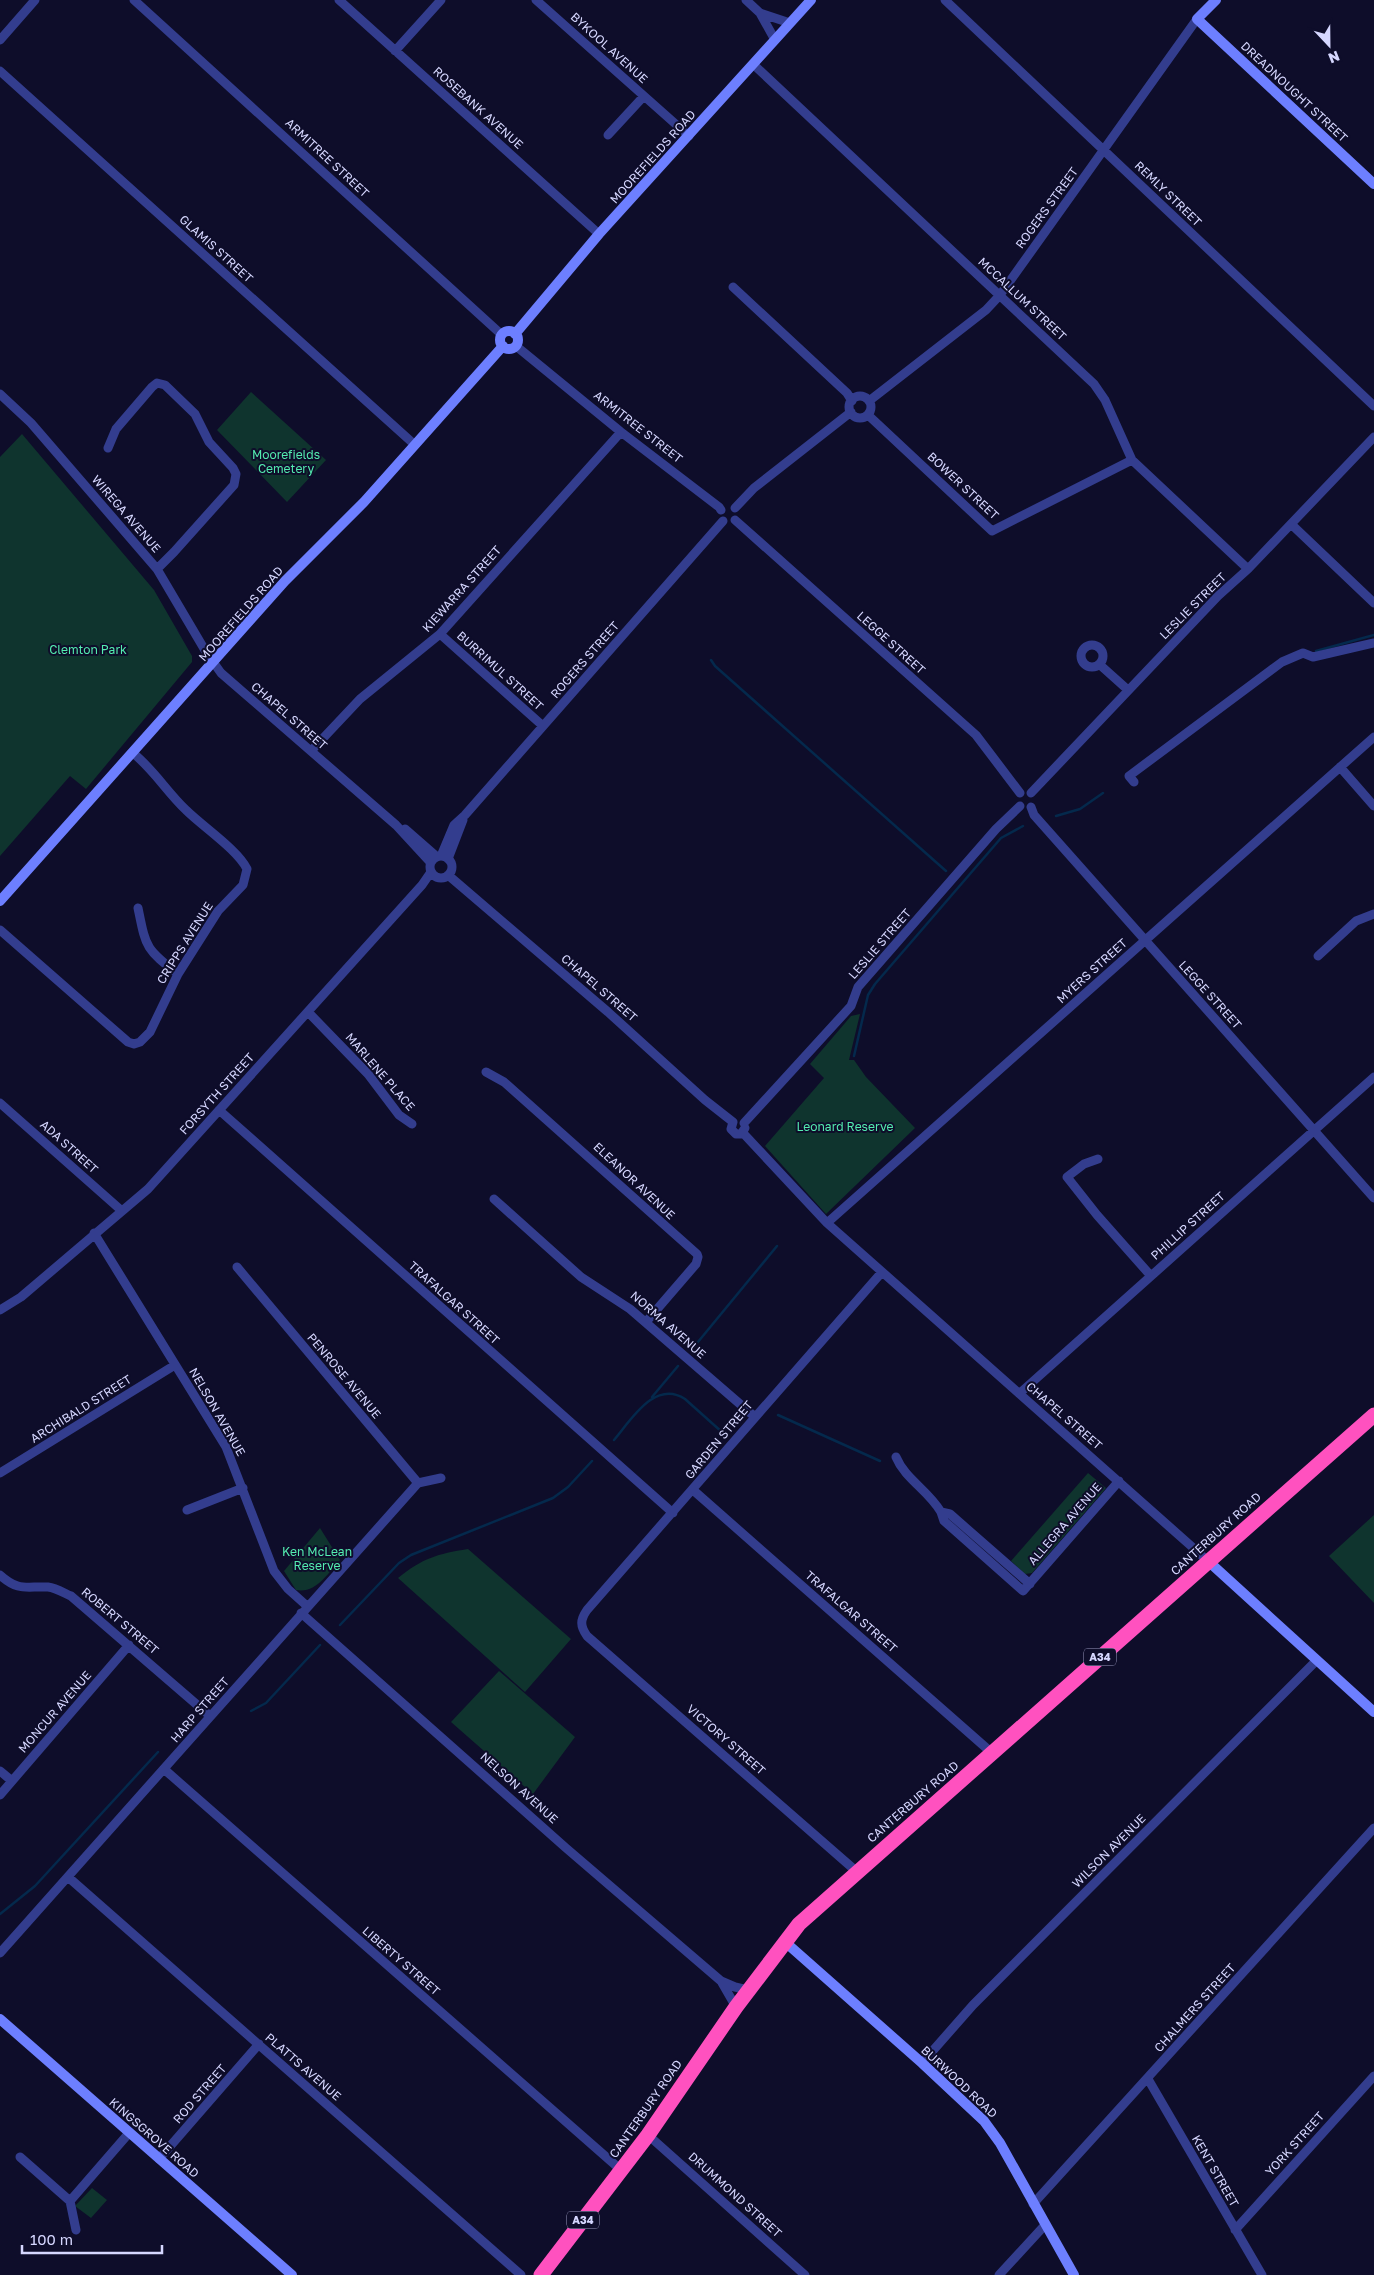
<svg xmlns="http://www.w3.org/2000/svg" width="1374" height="2275" font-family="'Golos Text',sans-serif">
<rect width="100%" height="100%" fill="#0e0d2a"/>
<path fill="#0f342e" d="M251 392 326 460 287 502 217 430Z
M22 434 154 590 192 656V662L86 789 70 776 0 856V457Z
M860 1014 849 1060H854L866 1077 915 1128 826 1214 765 1146 824 1078 810 1064 851 1016Z
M1088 1473 1106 1488 1032 1573 1025 1574 1011 1561Z
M1374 1515V1603L1329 1556Z
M320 1528 340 1560C328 1573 316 1594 296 1590L284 1571Z
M468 1549 571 1639 525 1692 398 1578C423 1558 437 1554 468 1549Z
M499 1671 575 1737 533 1794 451 1722Z
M92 2188 107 2200 91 2218 75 2206Z"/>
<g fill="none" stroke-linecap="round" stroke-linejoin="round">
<path stroke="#04294c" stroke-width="2.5" d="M1316 651 1374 635
M711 660 715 666 946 871
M1056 816 1080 809 1103 793
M854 1056 868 995 875 984 1001 838 1023 826
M693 1348 777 1246
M652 1397 678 1366
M778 1415 880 1461
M614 1440C631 1420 655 1379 685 1399L723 1433
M340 1625 399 1563 411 1555 553 1498 568 1487 592 1461
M251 1711 266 1703 320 1645
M0 1914 35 1886 158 1752"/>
<path stroke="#333d8e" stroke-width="9" d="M134 0 502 335
M339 0 599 234
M536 0 689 136
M746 0 760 13 775 40
M945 0 1374 406
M760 13 790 23
M0 40 35 0
M395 51 441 0
M754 65 1094 384 1105 400 1132 460 1248 569
M0 71 415 445
M608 135 644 96
M733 287 847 393 852 401
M516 346 621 432 719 507 721 510
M0 394 31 423 157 569 206 652 221 673 396 825 431 863
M849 407a11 11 0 1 1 22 0a11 11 0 1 1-22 0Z
M869 401 986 310 1000 295 1197 19
M868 415 992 531 1132 460
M108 448 116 429 152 387 157 383 165 385 195 414 209 442 233 468 236 474 234 485 174 552 157 569
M735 508 754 488 851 412
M735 520 976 735 1020 793
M1291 524 1374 603
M440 634 543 726
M1081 656a11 11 0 1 1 22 0a11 11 0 1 1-22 0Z
M1099 664 1128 690
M311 751 360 699 440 634 621 432
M1340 767 1374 806
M1134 782 1129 776 1282 662 1303 653 1313 657 1374 643
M1031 793 1218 596 1248 569 1374 437
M1031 807 1034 815 1374 1198
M405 829 437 857
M441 856 454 825 465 815 723 521
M430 867a11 11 0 1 1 22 0a11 11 0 1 1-22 0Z
M448 859 463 820
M448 875 608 1012 705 1100 733 1122
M138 908C146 947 145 949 178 974
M0 930 128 1042 134 1044 140 1042 150 1032 178 974 218 911 243 885 247 869C238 850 202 826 186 810 167 792 154 770 133 753
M1318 956 1356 921 1374 914
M308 1012 368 1074 399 1115 412 1124
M486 1072 504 1082 697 1254 698 1257 696 1264 646 1322
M0 1103 122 1211
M219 1110 673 1513
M733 1122 731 1129 736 1134H741L745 1128
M744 1123 851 1006 858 987 996 829 1020 806
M743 1133 827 1223 1208 1561
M1098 1159 1084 1164 1067 1177 1097 1215 1151 1276
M494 1199 581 1277 630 1309 755 1417
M827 1223 1374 737
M94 1233 226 1447 274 1571 288 1589 307 1606
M237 1267 418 1483
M0 1310 21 1297 148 1189 422 885 431 872
M1020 1393 1374 1077
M896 1457C905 1479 928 1490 941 1512
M0 1473 175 1365
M418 1483 441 1478
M693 1490 992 1753
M187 1510 243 1488
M0 1575C19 1592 26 1586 48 1587 56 1588 64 1593 71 1596L210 1716
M1030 1584 950 1514 941 1512 944 1521 1023 1591 1119 1481
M301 1613 566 1848 721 1981 735 1987 748 1990
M165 1770 621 2170
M0 1771 12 1781
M0 1795 129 1645
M856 1871 587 1636C580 1626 580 1620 587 1610L882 1272
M68 1877 521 2275
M0 1953C140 1797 278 1639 418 1483
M721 1981 736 2007
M922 2063 973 2005 1317 1660
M1148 2079 1262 2275
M648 2135 805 2275
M20 2157 70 2201
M159 2159 259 2044
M1033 2204 1374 1828
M76 2230 70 2201 129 2133
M1235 2230 1374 2076
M999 2275 1045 2225"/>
<path stroke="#6d7fff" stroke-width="10" d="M1216 0 1197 19 1374 184
M500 340a9 9 0 1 1 18 0a9 9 0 1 1-18 0Z
M515 334 599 234 811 0
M0 901 285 581 364 502 503 346
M1208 1561 1374 1712
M784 1941 922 2063 984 2121 1000 2143 1074 2275
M0 2019 292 2275"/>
<path stroke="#ff51bf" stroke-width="15" d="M541 2275 648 2135 736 2007 799 1924 1374 1415"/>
</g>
<g text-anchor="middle" stroke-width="4" stroke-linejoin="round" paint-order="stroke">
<g fill="#0e0d2a" stroke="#9a9abf" stroke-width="1">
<rect x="1084" y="1648.5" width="32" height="17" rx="4"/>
<rect x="567" y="2211.5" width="32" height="17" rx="4"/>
</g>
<g font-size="11" font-weight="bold" fill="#d6d7ff">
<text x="1100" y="1661">A34</text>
<text x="583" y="2224">A34</text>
</g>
<g font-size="12" fill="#d6d7ff" stroke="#0e0d2a">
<text transform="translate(609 48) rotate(42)" y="4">BYKOOL AVENUE</text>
<text transform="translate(1294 92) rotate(43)" y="4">DREADNOUGHT STREET</text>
<text transform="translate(478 108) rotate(42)" y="4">ROSEBANK AVENUE</text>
<text transform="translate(653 157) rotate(-48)" y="4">MOOREFIELDS ROAD</text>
<text transform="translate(327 158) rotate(43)" y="4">ARMITREE STREET</text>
<text transform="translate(1168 194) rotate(44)" y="4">REMLY STREET</text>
<text transform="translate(1047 208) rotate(-54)" y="4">ROGERS STREET</text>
<text transform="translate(216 249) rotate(42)" y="4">GLAMIS STREET</text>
<text transform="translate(1022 299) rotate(43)" y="4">MCCALLUM STREET</text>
<text transform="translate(638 427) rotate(38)" y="4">ARMITREE STREET</text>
<text transform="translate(963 486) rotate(43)" y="4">BOWER STREET</text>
<text transform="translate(126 514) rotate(49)" y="4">WIREGA AVENUE</text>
<text transform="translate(462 589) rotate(-48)" y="4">KIEWARRA STREET</text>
<text transform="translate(1193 606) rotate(-45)" y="4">LESLIE STREET</text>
<text transform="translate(241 614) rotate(-49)" y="4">MOOREFIELDS ROAD</text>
<text transform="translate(891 643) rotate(42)" y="4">LEGGE STREET</text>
<text transform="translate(585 660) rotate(-49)" y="4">ROGERS STREET</text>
<text transform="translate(500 671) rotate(42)" y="4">BURRIMUL STREET</text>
<text transform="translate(289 716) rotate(41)" y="4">CHAPEL STREET</text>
<text transform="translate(185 943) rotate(-58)" y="4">CRIPPS AVENUE</text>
<text transform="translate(880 944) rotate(-49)" y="4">LESLIE STREET</text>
<text transform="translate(1092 971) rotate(-42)" y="4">MYERS STREET</text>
<text transform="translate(599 988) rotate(41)" y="4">CHAPEL STREET</text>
<text transform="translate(1210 995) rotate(48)" y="4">LEGGE STREET</text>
<text transform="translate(380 1072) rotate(49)" y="4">MARLENE PLACE</text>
<text transform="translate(217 1094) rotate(-48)" y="4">FORSYTH STREET</text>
<text transform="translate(69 1147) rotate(42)" y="4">ADA STREET</text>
<text transform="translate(634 1181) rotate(43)" y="4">ELEANOR AVENUE</text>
<text transform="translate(1188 1226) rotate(-42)" y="4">PHILLIP STREET</text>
<text transform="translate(454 1303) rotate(42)" y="4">TRAFALGAR STREET</text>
<text transform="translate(668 1325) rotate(41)" y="4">NORMA AVENUE</text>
<text transform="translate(344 1376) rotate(50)" y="4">PENROSE AVENUE</text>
<text transform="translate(81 1409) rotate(-32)" y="4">ARCHIBALD STREET</text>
<text transform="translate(217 1412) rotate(60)" y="4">NELSON AVENUE</text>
<text transform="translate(1064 1416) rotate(41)" y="4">CHAPEL STREET</text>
<text transform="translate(719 1440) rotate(-50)" y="4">GARDEN STREET</text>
<text transform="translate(1065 1524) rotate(-49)" y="4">ALLEGRA AVENUE</text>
<text transform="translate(1216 1534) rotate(-42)" y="4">CANTERBURY ROAD</text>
<text transform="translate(851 1612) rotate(41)" y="4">TRAFALGAR STREET</text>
<text transform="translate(120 1621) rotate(40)" y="4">ROBERT STREET</text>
<text transform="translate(200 1710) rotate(-49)" y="4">HARP STREET</text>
<text transform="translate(55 1712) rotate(-49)" y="4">MONCUR AVENUE</text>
<text transform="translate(726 1740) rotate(41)" y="4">VICTORY STREET</text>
<text transform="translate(519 1788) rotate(42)" y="4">NELSON AVENUE</text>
<text transform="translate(913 1802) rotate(-41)" y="4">CANTERBURY ROAD</text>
<text transform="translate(1109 1851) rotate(-45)" y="4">WILSON AVENUE</text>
<text transform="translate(401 1961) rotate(41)" y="4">LIBERTY STREET</text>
<text transform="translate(1195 2008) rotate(-48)" y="4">CHALMERS STREET</text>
<text transform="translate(303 2067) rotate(41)" y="4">PLATTS AVENUE</text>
<text transform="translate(959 2082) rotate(43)" y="4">BURWOOD ROAD</text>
<text transform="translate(200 2094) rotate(-49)" y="4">ROD STREET</text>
<text transform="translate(646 2109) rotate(-55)" y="4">CANTERBURY ROAD</text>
<text transform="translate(154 2138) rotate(41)" y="4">KINGSGROVE ROAD</text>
<text transform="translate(1295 2144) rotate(-48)" y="4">YORK STREET</text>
<text transform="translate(1215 2171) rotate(60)" y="4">KENT STREET</text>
<text transform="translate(735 2195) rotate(42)" y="4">DRUMMOND STREET</text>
</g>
<g font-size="12" fill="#54edb0" stroke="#0e0d2a">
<text x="286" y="459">Moorefields<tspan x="286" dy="14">Cemetery</tspan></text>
<text x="88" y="654">Clemton Park</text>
<text x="845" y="1131">Leonard Reserve</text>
<text x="317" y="1556">Ken McLean<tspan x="317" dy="14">Reserve</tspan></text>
</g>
</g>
<g transform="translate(1329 45) rotate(158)" stroke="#0e0d2a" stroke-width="4" paint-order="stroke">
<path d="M0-4L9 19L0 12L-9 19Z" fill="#d6d7ff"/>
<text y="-8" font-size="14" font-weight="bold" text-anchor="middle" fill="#d6d7ff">N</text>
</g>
<path d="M22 2245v8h140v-8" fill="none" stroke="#d6d7ff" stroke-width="2.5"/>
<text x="30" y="2245" font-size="15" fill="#d6d7ff" stroke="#0e0d2a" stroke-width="4" paint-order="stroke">100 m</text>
</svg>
